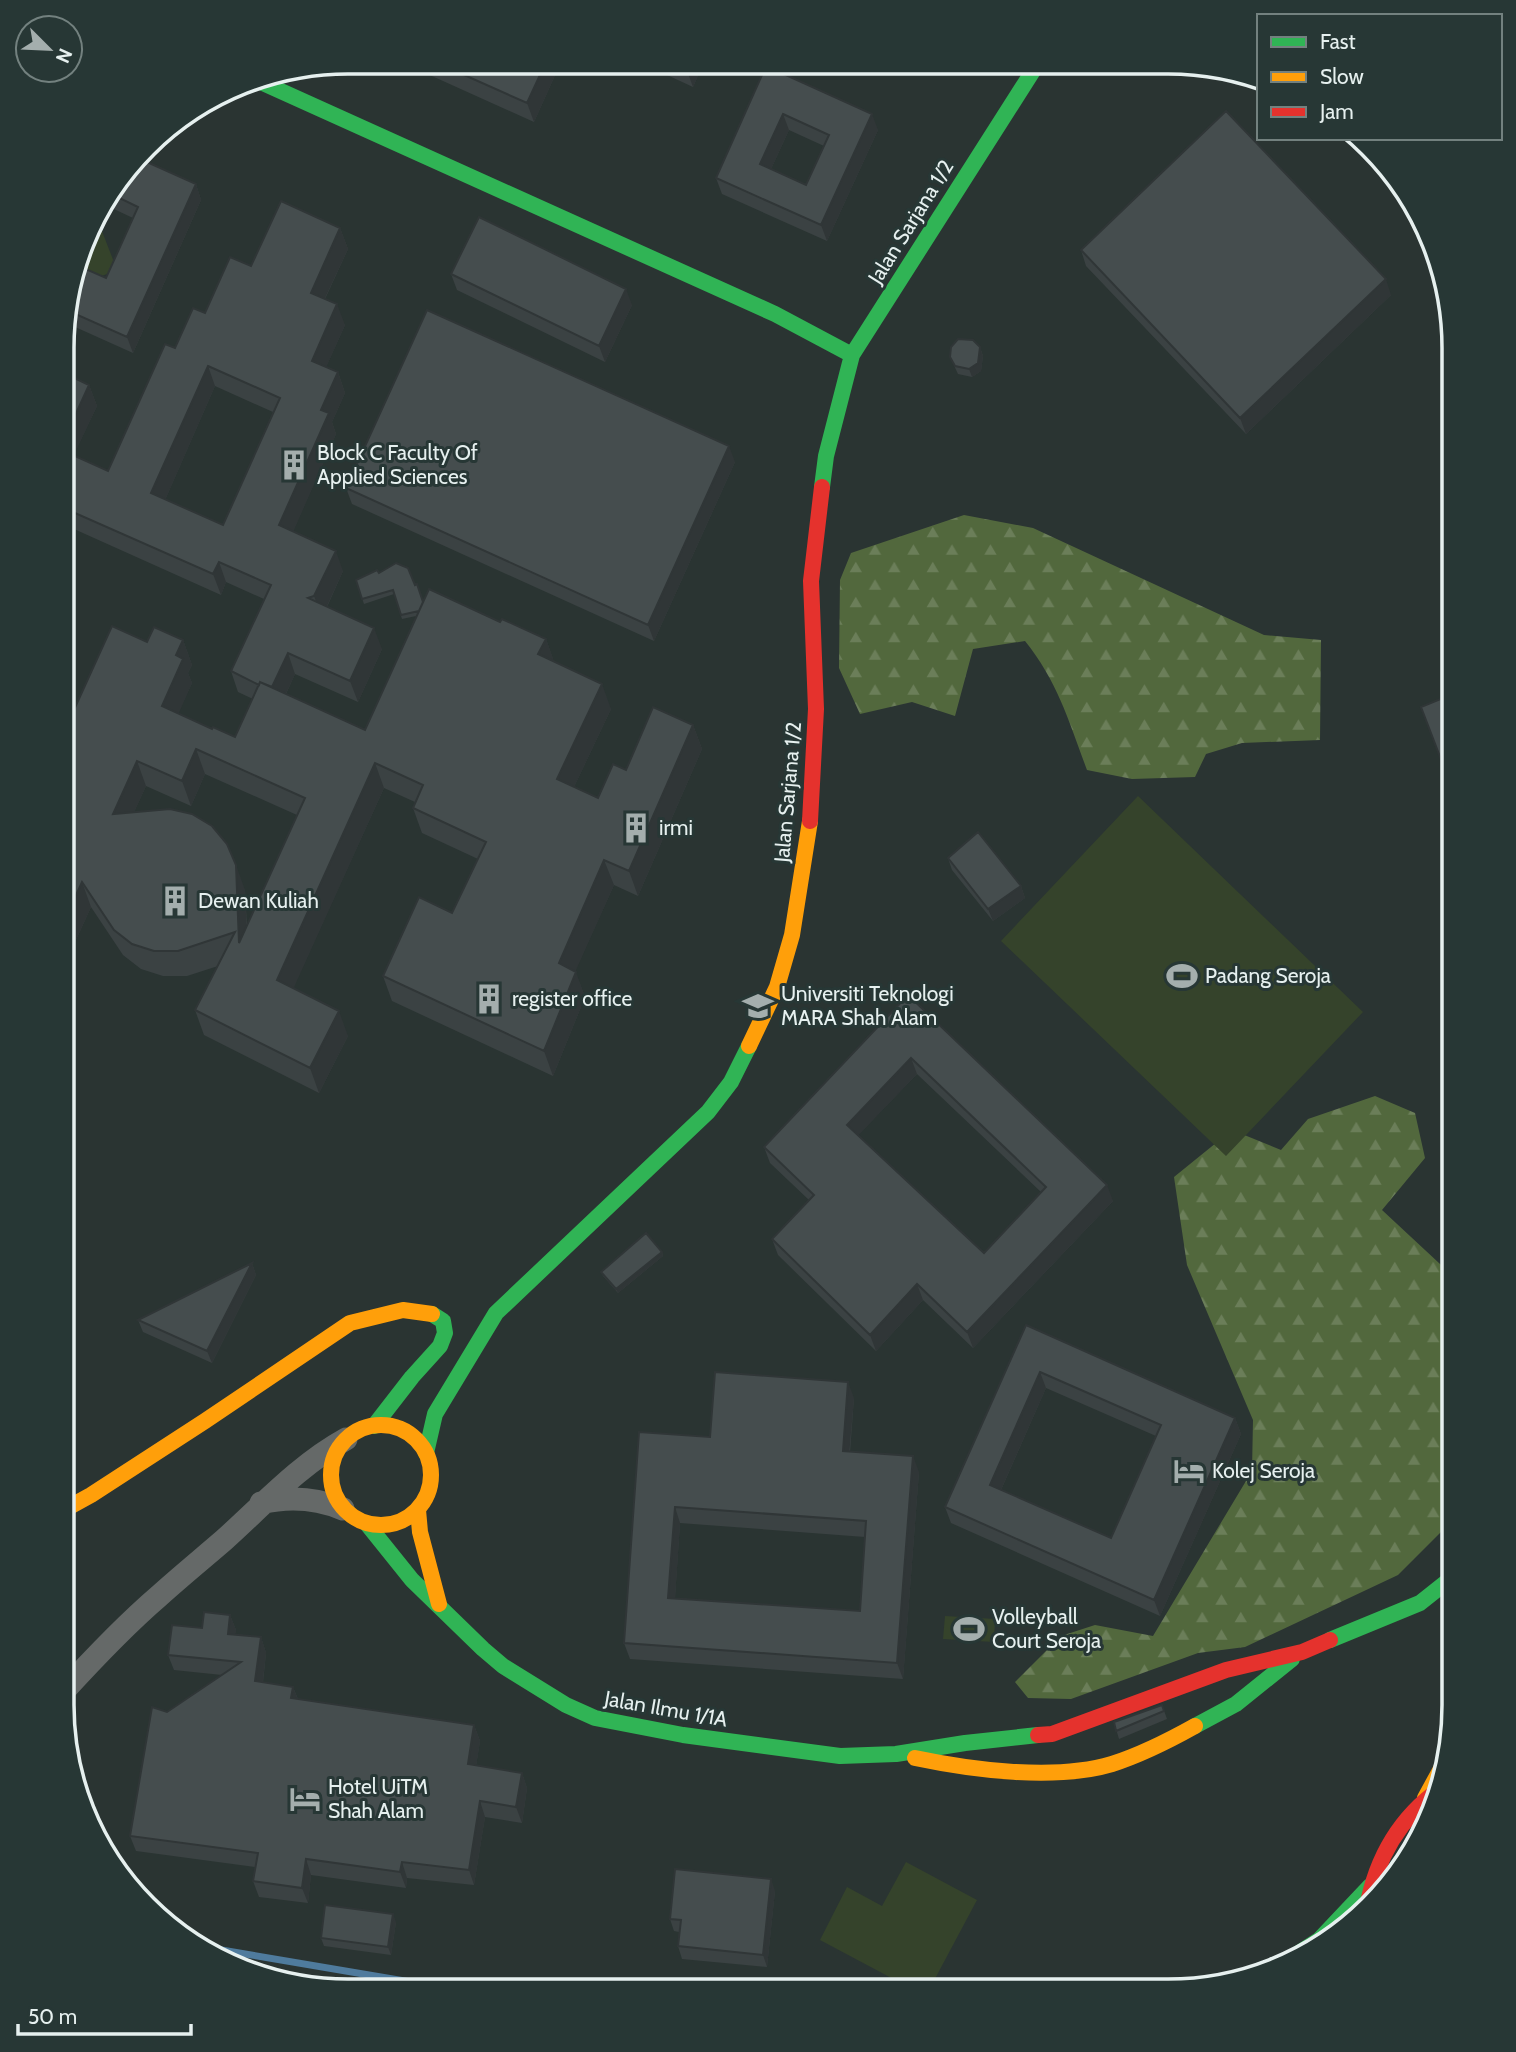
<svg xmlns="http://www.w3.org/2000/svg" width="1516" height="2052" font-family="Cabin,sans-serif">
<defs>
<pattern id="forest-firs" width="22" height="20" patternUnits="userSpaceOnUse" patternTransform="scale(1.75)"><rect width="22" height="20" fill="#52683d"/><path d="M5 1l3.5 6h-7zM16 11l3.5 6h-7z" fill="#6b7e59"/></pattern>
</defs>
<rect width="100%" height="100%" fill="#2a3432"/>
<path fill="url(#forest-firs)" d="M964 515 1033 528 1264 635 1321 640 1320 740 1242 743 1206 754 1195 777 1132 779 1087 770C1069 722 1058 682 1025 641L973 649 955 716 912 702 860 714 839 668 840 580 851 553Z
M1375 1096 1415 1113 1425 1158 1382 1210 1454 1277V1519L1398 1575 1245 1647 1198 1653 1071 1699 1028 1698 1015 1682 1061 1636 1095 1625 1153 1636 1252 1471 1253 1420 1187 1265 1174 1177 1232 1130 1281 1150 1308 1119Z"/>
<path fill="#35432b" d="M100 226 117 270 89 281 81 259 91 229Z
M1138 796 1363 1012 1226 1156 1001 941Z
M945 1616 995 1619 994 1642 943 1639Z
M906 1862 977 1900 929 1990H914L820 1940 847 1887 882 1906Z"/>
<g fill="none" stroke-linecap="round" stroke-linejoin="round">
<path stroke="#4f7b9d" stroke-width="7" d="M198 1946 452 1989"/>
<path stroke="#656968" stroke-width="23" d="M261 1503C290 1496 316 1498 343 1509
M61 1694C92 1660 124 1626 159 1596 180 1577 202 1559 224 1540 263 1505 299 1465 346 1439"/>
<path stroke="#30b455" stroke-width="16" d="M252 78 775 314 852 355
M822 487 826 456 852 355 1038 63
M374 1426 412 1377 440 1346 445 1333 443 1321 432 1314
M426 1453 435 1414 496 1313 708 1112 731 1082 749 1046
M367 1524 412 1580 483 1649 503 1666 566 1705 595 1718 683 1735 840 1756 896 1754 965 1743 1038 1735
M1330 1640 1420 1603 1454 1576
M1195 1726 1236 1704 1292 1659
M1282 1964 1319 1940 1370 1886
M297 1983 325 1988"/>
<path stroke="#ff9f0a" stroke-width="16" d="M749 1046 777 987 792 935 810 821
M331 1475a50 50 0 1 1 100 0a50 50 0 1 1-100 0Z
M418 1510 420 1532 439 1604
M62 1511 91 1495 205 1421 350 1323 403 1310 432 1314
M915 1758C972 1770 1055 1781 1112 1764 1140 1755 1170 1740 1195 1726
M1425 1798 1448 1756"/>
<path stroke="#e5322d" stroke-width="16" d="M810 821 816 709 811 581 822 487
M1038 1735 1052 1734 1226 1670 1302 1652 1330 1640
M1367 1908C1376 1858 1399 1818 1441 1788"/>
</g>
<path fill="#3b4243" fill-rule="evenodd" d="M410 61 561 62 534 122 412 67Z
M639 62H704L693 87Z
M766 66 878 130 827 241 722 194 716 178ZM789 130 824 146 806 185 771 169Z
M138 158 196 184 201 200 133 353 64 322V310L79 266 106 278 133 218 101 203Z
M340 228 348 249 325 299 345 325 326 367 338 372 345 393 332 422 336 434 293 531 343 571 327 607 382 649 358 702 295 674 286 694 365 730 416 616 402 619 394 594 364 604 356 580 379 573 423 602 500 622 546 639 554 662 611 709 574 787 598 798 626 770 693 725 702 749 638 896 614 885 575 971 585 997 553 1076 392 1001 383 976 452 913 478 859 422 833 413 808 415 802 384 788 293 988 348 1036 319 1093 204 1035 195 1010 218 966 187 976H163L141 969 123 955 91 907 75 942 63 936V734L147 642 183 640 192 665 188 673 192 683 178 713 212 729 235 737 253 699 238 692 231 671 264 599 226 582 221 595 74 529 63 551 64 373 89 385 97 406 73 456 108 471 175 348 205 313 251 266ZM215 386 273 412 223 525 165 500ZM205 774 297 815 247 927 245 890 134 812 146 786 191 806Z
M1081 250 1391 295 1246 434 1086 266Z
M451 274 632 305 605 362 457 290Z
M980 347 983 356 981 371 972 377 958 374 950 357Z
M735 462 654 641 352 504 346 488Z
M948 858 1021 886 1025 898 993 921 952 870Z
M908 995 1113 1201 973 1348 923 1300 876 1351 778 1255 772 1239 809 1200 770 1163 764 1147ZM917 1074 1041 1192 984 1253 858 1135Z
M662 1252 663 1256 618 1293 603 1276 601 1272Z
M252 1263 256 1275 212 1363 143 1332 138 1320Z
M1026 1325 1235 1418 1241 1434 1160 1616 951 1523 945 1507ZM1046 1388 1156 1436 1111 1538 1001 1490Z
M854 1398 850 1452 919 1472 903 1679 630 1659 624 1643 639 1432 710 1437ZM680 1523 865 1537 860 1611 675 1598Z
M230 1615 236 1630 235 1634 261 1637 266 1653 263 1682 293 1687 298 1699 474 1725 480 1741 476 1766 522 1773 527 1788 522 1823 485 1817 474 1885 407 1878 406 1888 311 1875 308 1903 259 1897 253 1881 255 1867 136 1851 130 1836 167 1712 222 1675 174 1670 168 1655 202 1628Z
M1162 1705 1167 1719 1119 1739 1114 1722Z
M775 1891 767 1967 682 1959 678 1946 679 1932 674 1931 670 1919Z
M396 1922 391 1955 324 1946 321 1938Z"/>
<path fill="#303637" d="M546 62H561L534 122 527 103Z
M689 62H704L693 87 686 68Z
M783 114 789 130 766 180 760 164Z
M872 114 878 130 827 241 821 225Z
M196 184 201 200 133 353 127 337Z
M340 228 348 249 318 313 311 293Z
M1386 279 1391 295 1246 434 1240 418Z
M626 289 632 305 605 362 599 346Z
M337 304 345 325 320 381 312 361Z
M980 347 983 356 981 371 972 377 969 369Z
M208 366 215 386 159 514 151 493Z
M338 372 345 393 332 422 336 434 287 546 279 525 321 410Z
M89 385 97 406 67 470 63 461 64 440Z
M729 446 735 462 654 641 648 625Z
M66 509 74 529 63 551V515Z
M336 551 343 571 322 617 314 596Z
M219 562 226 582 221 595 213 574Z
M374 628 382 649 358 702 350 681Z
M546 639 555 664 538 654Z
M183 640 192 665 188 673 192 683 171 731 162 706 176 655Z
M288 653 295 674 278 711 271 690Z
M602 684 611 709 566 804 557 779Z
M693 725 702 749 638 896 629 871Z
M196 749 205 774 191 806 182 781Z
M137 761 146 786 122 839 113 814Z
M375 763 384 788 286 1005 277 980Z
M604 860 614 885 568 988 559 963Z
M236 865 245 890 248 968 239 943Z
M82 882 91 907 75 942 66 917Z
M1021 886 1025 898 993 921 988 909Z
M576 972 585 997 553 1076 544 1051Z
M65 977 70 991 63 1007V981Z
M339 1011 348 1036 319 1093 310 1068Z
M911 1058 917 1074 853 1141 847 1125Z
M66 1095 71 1109 62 1128V1103Z
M1107 1185 1113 1201 973 1348 967 1332Z
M662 1252 663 1256 618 1293 616 1289Z
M252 1263 256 1275 212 1363 207 1351Z
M917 1284 923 1300 876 1351 870 1335Z
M1040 1372 1046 1388 996 1501 990 1485Z
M848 1382 854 1398 848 1467 843 1451Z
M1235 1418 1241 1434 1160 1616 1154 1600Z
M913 1456 919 1472 903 1679 897 1663Z
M675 1507 680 1523 674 1614 668 1598Z
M230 1615 236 1630 234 1649 228 1634Z
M261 1637 266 1653 261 1697 255 1681Z
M293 1687 299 1702 291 1698Z
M474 1725 480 1741 474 1780 468 1764Z
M522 1773 527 1788 522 1823 516 1807Z
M480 1801 485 1817 474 1885 469 1870Z
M306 1859 311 1875 308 1903 302 1888Z
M402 1862 407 1878 406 1888 400 1872Z
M771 1879 775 1891 767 1967 763 1955Z
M393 1914 396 1922 391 1955 388 1947Z"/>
<path fill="#454d4e" stroke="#303637" stroke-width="2" fill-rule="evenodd" d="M435 62H546L527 103Z
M674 62H689L686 68Z
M766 66 872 114 821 225 716 178ZM783 114 829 135 806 185 760 164Z
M1226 111 1386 279 1240 418 1081 250Z
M138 158 196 184 127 337 64 309 79 266 106 278 138 207 109 193Z
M281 201 340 228 311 293 337 304 312 361 338 372 321 410 329 413 279 525 336 551 314 596 308 598 374 628 350 681 288 653 272 687 260 682 259 685 231 671 271 585 219 562 213 574 66 509 63 515 64 451 108 471 165 344 175 348 193 308 205 313 230 257 251 266ZM208 366 280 398 223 525 151 493Z
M479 217 626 289 599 346 451 274Z
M427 310 729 446 648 625 346 488Z
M958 339 973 340 980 347 978 363 969 369 955 366 950 357 951 347Z
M64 373 89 385 64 440Z
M396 563 408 568 415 585 417 584 423 602 419 611 401 615 393 590 362 599 356 580 377 570 379 573Z
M429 589 500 622 502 619 546 639 538 654 602 684 557 779 598 798 613 764 626 770 653 707 693 725 629 871 604 860 559 963 576 972 544 1051 383 976 419 897 452 913 486 842 413 808 423 785 375 763 277 980 339 1011 310 1068 195 1010 235 932 178 951H154L132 944 114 930 82 882 66 917 63 915V734L112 626 147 642 154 627 183 640 176 655 183 659 162 706 212 729 213 727 235 737 260 682 365 730ZM196 749 305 798 239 943 236 865 227 844 212 826 192 814 170 809 113 814 137 761 182 781Z
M1455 693V796L1421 707Z
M978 832 1021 886 988 909 948 858Z
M908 995 1107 1185 967 1332 917 1284 870 1335 772 1239 814 1195 764 1147ZM911 1058 1046 1187 984 1253 847 1125Z
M62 1093 66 1095 62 1103Z
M646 1233 662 1252 616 1289 601 1272Z
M252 1263 207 1351 138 1320Z
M1026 1325 1235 1418 1154 1600 945 1507ZM1040 1372 1161 1425 1111 1538 990 1485Z
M715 1372 848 1382 843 1451 913 1456 897 1663 624 1643 639 1432 710 1437ZM675 1507 866 1521 860 1611 668 1598Z
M204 1612 230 1615 228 1634 261 1637 255 1681 293 1687 291 1698 474 1725 468 1764 522 1773 516 1807 480 1801 469 1870 402 1862 400 1872 306 1859 302 1888 253 1881 258 1853 130 1836 152 1707 167 1712 241 1662 168 1655 172 1625 202 1628Z
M1162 1705 1164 1711 1116 1731 1114 1722Z
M675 1869 771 1879 763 1955 678 1946 681 1920 670 1919Z
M325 1905 393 1914 388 1947 321 1938Z"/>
<defs>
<g id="building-bare" transform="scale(2.415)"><path d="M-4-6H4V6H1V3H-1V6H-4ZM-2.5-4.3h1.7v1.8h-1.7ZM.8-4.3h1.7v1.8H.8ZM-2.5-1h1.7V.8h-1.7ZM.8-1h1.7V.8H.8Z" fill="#a4aead" stroke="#273735" stroke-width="2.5" paint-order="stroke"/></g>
<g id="stadium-bare" transform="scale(2.415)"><path d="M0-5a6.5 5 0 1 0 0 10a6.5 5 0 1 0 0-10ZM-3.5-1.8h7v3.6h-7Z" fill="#a4aead" stroke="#273735" stroke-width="2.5" paint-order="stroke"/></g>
<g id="university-bare" transform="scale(2.415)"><path d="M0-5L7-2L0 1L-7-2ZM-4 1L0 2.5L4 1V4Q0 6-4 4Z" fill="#a4aead" stroke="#273735" stroke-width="2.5" paint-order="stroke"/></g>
<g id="hotel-bare" transform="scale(2.415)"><path d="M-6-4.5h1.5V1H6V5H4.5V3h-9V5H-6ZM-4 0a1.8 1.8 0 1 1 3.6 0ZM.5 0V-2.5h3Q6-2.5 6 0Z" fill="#a4aead" stroke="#273735" stroke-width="2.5" paint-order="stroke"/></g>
</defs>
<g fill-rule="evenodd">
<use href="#building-bare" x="294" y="465"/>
<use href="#building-bare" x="636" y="828"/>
<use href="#building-bare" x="175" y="901"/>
<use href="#stadium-bare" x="1182" y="976"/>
<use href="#building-bare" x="489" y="999"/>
<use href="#university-bare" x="758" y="1006"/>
<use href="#hotel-bare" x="1189" y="1471"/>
<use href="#stadium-bare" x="969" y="1629"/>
<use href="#hotel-bare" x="305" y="1799"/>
</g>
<g text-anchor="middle" stroke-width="6" stroke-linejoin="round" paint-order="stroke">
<g font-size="21" fill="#e6f0ef" stroke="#273735">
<text transform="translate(911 222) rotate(-58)" y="7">Jalan Sarjana 1/2</text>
<text transform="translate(788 792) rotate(-85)" y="7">Jalan Sarjana 1/2</text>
<text transform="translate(666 1709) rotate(10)" y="7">Jalan Ilmu 1/1A</text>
</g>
<g font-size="21" fill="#e6f0ef" stroke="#273735" text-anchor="start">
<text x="317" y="460">Block C Faculty Of<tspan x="317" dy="24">Applied Sciences</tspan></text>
<text x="659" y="835">irmi</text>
<text x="198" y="908">Dewan Kuliah</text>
<text x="1205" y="983">Padang Seroja</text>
<text x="781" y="1001">Universiti Teknologi<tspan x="781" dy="24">MARA Shah Alam</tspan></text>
<text x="512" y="1006">register office</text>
<text x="1212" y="1478">Kolej Seroja</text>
<text x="992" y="1624">Volleyball<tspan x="992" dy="24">Court Seroja</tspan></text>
<text x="328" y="1794">Hotel UiTM<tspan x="328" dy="24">Shah Alam</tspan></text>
</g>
</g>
<path d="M0 0H1516V2052H0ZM348 74H1168A274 274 0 0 1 1442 348V1705A274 274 0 0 1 1168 1979H348A274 274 0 0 1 74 1705V348A274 274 0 0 1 348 74Z" fill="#273735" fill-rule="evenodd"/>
<path fill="none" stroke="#e6f0ef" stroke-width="3.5" d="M348 74H1168A274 274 0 0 1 1442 348V1705A274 274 0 0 1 1168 1979H348A274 274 0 0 1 74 1705V348A274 274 0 0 1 348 74Z"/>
<rect x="1257" y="14" width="245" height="126" fill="#273735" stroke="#73817f" stroke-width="2"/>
<rect x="1271" y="37" width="35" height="10" fill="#30b455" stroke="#73817f" stroke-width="2"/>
<text x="1320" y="49" font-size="21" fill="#e6f0ef">Fast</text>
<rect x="1271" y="72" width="35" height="10" fill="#ff9f0a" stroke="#73817f" stroke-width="2"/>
<text x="1320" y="84" font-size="21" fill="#e6f0ef">Slow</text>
<rect x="1271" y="107" width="35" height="10" fill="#e5322d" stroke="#73817f" stroke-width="2"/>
<text x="1320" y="119" font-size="21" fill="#e6f0ef">Jam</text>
<g transform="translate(49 49) rotate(114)"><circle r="33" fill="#273735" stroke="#73817f" stroke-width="2"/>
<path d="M0-5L12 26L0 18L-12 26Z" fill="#a4aead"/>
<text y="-10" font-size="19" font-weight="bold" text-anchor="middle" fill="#e6f0ef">N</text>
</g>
<path d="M18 2024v10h173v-10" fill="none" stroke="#e6f0ef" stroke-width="3.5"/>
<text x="28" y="2024" font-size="21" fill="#e6f0ef" stroke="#273735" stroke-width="5" paint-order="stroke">50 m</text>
</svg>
